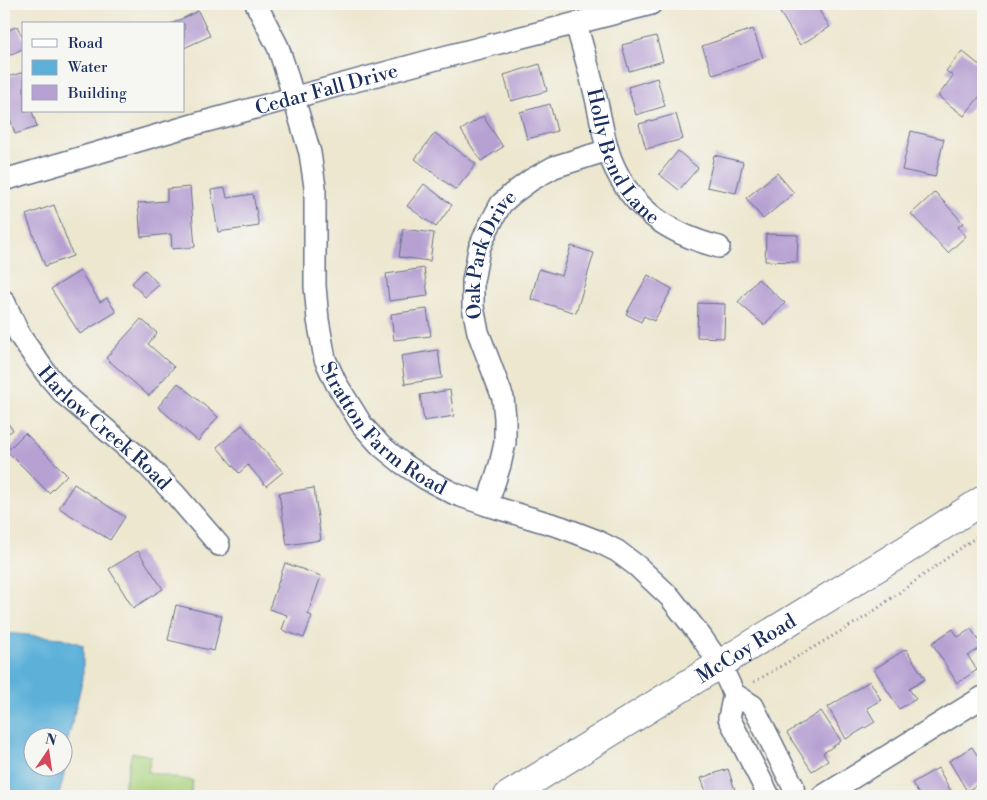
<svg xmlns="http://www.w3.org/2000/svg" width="987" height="800" font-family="'Libre Bodoni',serif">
<rect width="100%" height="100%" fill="#f6f6f2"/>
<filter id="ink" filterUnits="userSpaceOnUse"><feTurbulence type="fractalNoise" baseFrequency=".02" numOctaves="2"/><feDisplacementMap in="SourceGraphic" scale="10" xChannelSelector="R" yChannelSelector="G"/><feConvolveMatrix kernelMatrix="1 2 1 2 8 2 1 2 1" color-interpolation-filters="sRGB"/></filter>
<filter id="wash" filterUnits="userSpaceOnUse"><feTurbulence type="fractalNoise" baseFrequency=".0096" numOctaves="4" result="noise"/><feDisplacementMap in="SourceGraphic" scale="20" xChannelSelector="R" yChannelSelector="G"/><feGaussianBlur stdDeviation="1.12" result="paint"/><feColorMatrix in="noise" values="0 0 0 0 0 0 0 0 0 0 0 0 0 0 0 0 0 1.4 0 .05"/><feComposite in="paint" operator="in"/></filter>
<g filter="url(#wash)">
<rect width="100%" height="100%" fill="#ede7cf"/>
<path fill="#a8d17c" stroke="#62806d" d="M132 752 151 756 148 772 193 781 190 796H149L123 791Z"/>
<path fill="#5db1d9" stroke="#3c709c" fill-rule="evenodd" d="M4 633 62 638 83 645V677L66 748 68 756 59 796H4ZM32 738H62V768H32Z"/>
<g id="blocks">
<path fill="#b7a1d3" d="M792 4H815L830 27 800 45 779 11Z
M198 11 210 36 184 48V24H171Z
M4 25 7 31 17 26 24 40V48L6 57 4 53Z
M753 29 763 58 713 75 702 46Z
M656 36 663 61 629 71 622 45Z
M962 51 983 68V92L964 116 938 96 953 76 946 71Z
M540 64 547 91 511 101 504 75Z
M24 72V111H32L37 127 15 134 7 108 4 109V78Z
M657 78 665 106 636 115 628 87Z
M550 104 557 131 527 139 520 112Z
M676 114 683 139 646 149 639 124Z
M483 116 503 147 481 161 461 130Z
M911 131 944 139 935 177 902 170Z
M435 133 476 164 456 190 415 159Z
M678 151 698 168 679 190 659 174Z
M714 155 743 162 736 193 707 187Z
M777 173 794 193 763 219 746 198Z
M424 184 452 205 436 227 407 206Z
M190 187 195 247 172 249 171 234 141 237 138 203 167 201V189Z
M225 188 227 198 253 194 259 226 218 232 211 190Z
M935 192 963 223 958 227 966 236 948 253 911 214Z
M54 205 73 256 45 266 26 215Z
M403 229 434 233 430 261 399 257Z
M766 234 798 235 797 262 765 261Z
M571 246 594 253 576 313 531 299 539 269 562 276Z
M424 268 428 296 389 301 386 274Z
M145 270 159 285 145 297 132 283Z
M80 271 100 302 107 298 116 312 80 334 51 289Z
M648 275 672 289 654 321 644 316 641 322 626 314Z
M758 279 785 303 764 325 738 302Z
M698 303 725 304 724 338 697 337Z
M427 309 431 336 394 340 391 314Z
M141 319 157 333 148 344 174 367 149 396 106 358Z
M438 350 442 378 405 384 401 356Z
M178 383 218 417 198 441 158 407Z
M450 390 454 416 424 421 420 395Z
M4 418 13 430 4 436Z
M242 425 283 472 266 486 248 465 239 473 217 447Z
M25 433 67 475 49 493 7 451Z
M74 484 125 517 110 540 59 508Z
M314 488 321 540 287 545 279 493Z
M138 551 163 589 133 608 109 569Z
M285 563 321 576 308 614 312 616 304 638 282 630 287 615 269 609Z
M176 605 222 616 214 651 168 640Z
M953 629 958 637 971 629 983 646 968 656 977 670 957 683 932 643Z
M906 649 925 679 909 689 916 699 899 709 874 669Z
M870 681 881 700 867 708 875 722 846 739 828 707Z
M821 711 841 741 823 753 828 761 812 771 787 733Z
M972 747 983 764V781L967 791 949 761Z
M938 768 953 795 951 796H920L912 783Z
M728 769 737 796H694L706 792 701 778Z"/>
</g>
</g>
<g filter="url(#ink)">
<use href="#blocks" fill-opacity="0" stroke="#646f86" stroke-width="1"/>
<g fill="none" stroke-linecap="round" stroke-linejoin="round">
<g stroke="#646f86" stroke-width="24">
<g id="street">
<path id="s1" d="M256 4 278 47 284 65 310 153 315 187V286L318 320 325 359 336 383 362 425 381 446 402 463 426 479 455 494 487 505 561 527 595 540 617 551 637 566 670 597 702 638 720 664 734 694 753 706 793 786 794 796"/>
<path id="s2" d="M576 24C583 48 590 73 596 98 600 115 603 134 608 151 626 205 665 233 719 247"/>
<path id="s3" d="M4 180 196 124 440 58 651 4"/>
<path id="s4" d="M4 301 20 336 46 373 64 394 143 461 175 494 219 545"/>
<path id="s5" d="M487 505 500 465 505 443V418L503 398 478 332 473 307V281L479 249 487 230 501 204 512 194 531 180 554 167 608 150"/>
<path d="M734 694 729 718 769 796"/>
<path d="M823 796 983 697"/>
</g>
</g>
<g stroke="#646f86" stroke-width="30">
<g id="secondary">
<path id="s6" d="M508 796 720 664 904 551 983 500"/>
</g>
</g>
<path stroke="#646f86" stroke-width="3" stroke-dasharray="1 4" stroke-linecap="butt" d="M754 682 867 616 983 532"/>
<use href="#street" stroke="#fff" stroke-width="21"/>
<use href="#secondary" stroke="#fff" stroke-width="28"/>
</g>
</g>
<g text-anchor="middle" stroke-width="4" stroke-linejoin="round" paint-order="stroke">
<g font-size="20" fill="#1b2f5e" stroke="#f6f6f2">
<text dy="7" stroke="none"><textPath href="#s3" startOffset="335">Cedar Fall Drive</textPath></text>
<text dy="7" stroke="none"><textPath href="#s2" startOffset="142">Holly Bend Lane</textPath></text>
<text dy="7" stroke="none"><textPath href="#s5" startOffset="262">Oak Park Drive</textPath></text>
<text dy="7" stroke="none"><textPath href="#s1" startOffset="459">Stratton Farm Road</textPath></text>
<text dy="7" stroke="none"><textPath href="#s4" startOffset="164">Harlow Creek Road</textPath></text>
<text dy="7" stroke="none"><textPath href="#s6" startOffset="280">McCoy Road</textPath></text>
</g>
</g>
<rect width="987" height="800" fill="none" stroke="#f6f6f2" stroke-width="20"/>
<rect x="22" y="22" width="162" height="90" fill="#f6f6f2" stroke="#9ea6b7"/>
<rect x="32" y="39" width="25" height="8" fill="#ffffff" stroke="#9ea6b7"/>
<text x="68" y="48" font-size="15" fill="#1b2f5e">Road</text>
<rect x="32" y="60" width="25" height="15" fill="#5db1d9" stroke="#9ea6b7"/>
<text x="68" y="72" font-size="15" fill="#1b2f5e">Water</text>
<rect x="32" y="85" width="25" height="15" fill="#b7a1d3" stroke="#9ea6b7"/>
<text x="68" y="98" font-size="15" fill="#1b2f5e">Building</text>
<g transform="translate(48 752) rotate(13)"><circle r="24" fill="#f6f6f2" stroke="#9ea6b7"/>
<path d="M0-4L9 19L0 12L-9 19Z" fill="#d1495b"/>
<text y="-8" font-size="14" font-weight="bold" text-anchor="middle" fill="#1b2f5e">N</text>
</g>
</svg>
